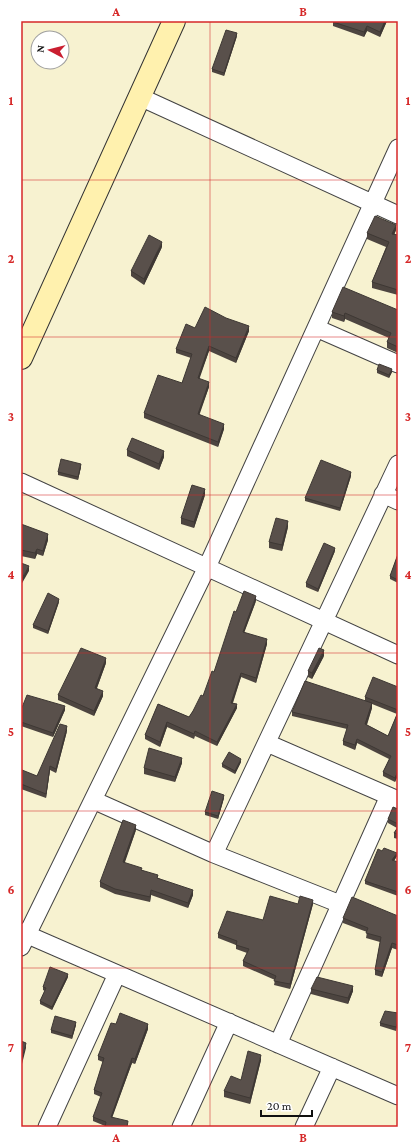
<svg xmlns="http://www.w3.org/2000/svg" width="419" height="1148" font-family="'Crimson Pro',serif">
<rect width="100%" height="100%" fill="#fffcf3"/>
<path fill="#f7f2d0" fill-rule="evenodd" d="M21 21H398V1127H21ZM38 38H62V62H38Z"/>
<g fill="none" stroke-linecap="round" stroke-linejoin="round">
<g stroke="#434343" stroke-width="19">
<path id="minor" d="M140 97 398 215
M316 328 398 364
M21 482 398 655
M383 494 398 501
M267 743 398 800
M93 800 214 854 340 904
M214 854 398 464
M21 932 398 1096
M21 947 207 567 398 148
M278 1044 389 796
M47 1127 117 974
M181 1127 229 1022
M304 1127 332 1067"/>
</g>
<g stroke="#323232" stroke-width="24">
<path id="secondary" d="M21 358 174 21"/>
</g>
<use href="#minor" stroke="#fff" stroke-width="17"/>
<use href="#secondary" stroke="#fff1ae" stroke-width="22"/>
</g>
<path fill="#4d4540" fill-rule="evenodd" d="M333 21H387L380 37 367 31 364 37 333 26Z
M237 36 224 76 212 72V69Z
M396 230 394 235H398V295L372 288V282L386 247 367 239V233Z
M162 247 144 285 131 276V271Z
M398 310V353L387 348V342L389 338 345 319 344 322 332 318V312Z
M195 328 249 331 236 363 209 351 199 378 209 387 199 414 224 429 218 447 144 418V413L182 383 191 358 176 353V349Z
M377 370 392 372 389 378 377 373Z
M127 450 164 457 159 470 127 456Z
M81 467 78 480 58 475V472Z
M351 476 340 511 305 501V498Z
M205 495 194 528 181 524V518Z
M21 524 48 540 43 556 37 554 35 559 21 556Z
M288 527 282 551 269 548V542Z
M335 551 318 592 306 587V583Z
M398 554V583L390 579V576Z
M256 601 244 632 267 644 256 683 241 677 233 703 237 708 217 746 195 736 194 739 167 727 160 747 145 739V735L158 704 189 717 203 696 214 672Z
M59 602 48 634 33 628V625Z
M324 656 312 679 308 677V671Z
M106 663 97 688 103 696 94 716 58 700V695Z
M398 687V775L395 782 383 776V772L389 759 357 743 355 750 343 745V741L347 729 292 716V712L365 701V697ZM372 704 397 714 388 736 367 725 372 708Z
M21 710H65L53 737 21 726Z
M67 731 56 773 50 770 46 798 21 789V771L37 776Z
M241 762 235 774 222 767V764Z
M182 763 175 782 144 774V768Z
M224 798 218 819 205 815V812Z
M398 809V839L394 838V833L397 828 388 823V819Z
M136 830 124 863 142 870 193 895 188 908 151 895 150 902 115 894 100 887V882Z
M382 851 397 856 394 861 398 862V896L365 884V881Z
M298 904H313L290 989 274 985 275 980 243 966V961L247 953 236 949V945L218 938V934L263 920Z
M398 916V950L392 948 382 977 375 975V970L380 942 366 938 367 932 343 923V918Z
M68 977 52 1010 40 1004V1001L45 991 43 990V987Z
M311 989 353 991 348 1004 311 994Z
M398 1013V1024L396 1031 380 1026V1023Z
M116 1024 148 1029 135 1064 132 1063 112 1117 128 1126V1127H105V1126L93 1121V1117L101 1097 94 1094V1090L103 1062 98 1060V1056Z
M76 1025 72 1039 51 1033V1030Z
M261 1060 250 1104 224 1097V1091L241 1080Z"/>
<path fill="#3e3834" d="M385 21H387L380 37V32Z
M367 26V31L364 37V32Z
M237 33V36L224 76V73Z
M396 225V230L392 240V234Z
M162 242V247L144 285V279Z
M345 313V319L344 322V316Z
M249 326V331L236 363V358Z
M209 346V351L198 383V378Z
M392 369V372L389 378V375Z
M209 382V387L198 419V414Z
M224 424V429L218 447V442Z
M164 451V457L159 470V464Z
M81 464V467L78 480V477Z
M351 472V476L340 511V508Z
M205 489V495L194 528V522Z
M288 521V527L282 551V545Z
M48 534V540L43 556V551Z
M335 548V551L318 592V589Z
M37 549V554L35 559V553Z
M29 566V571L21 585V580Z
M256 596V601L243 636V632Z
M59 599V602L48 634V631Z
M267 639V644L256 683V678Z
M324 650V656L312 679V673Z
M106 658V663L95 693V688Z
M241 673V677L231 707V703Z
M103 691V696L94 716V711Z
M372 703V708L365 729V724Z
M237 704V708L217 746V742Z
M65 706V710L53 737V733Z
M167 722V727L160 747V742Z
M67 726V731L56 773V769Z
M357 739V743L355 750V745Z
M182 758V763L175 782V777Z
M241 759V762L235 774V771Z
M50 766V770L46 798V794Z
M398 771V775L395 782V778Z
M224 795V798L218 819V816Z
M136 825V830L123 868V862Z
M397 853V856L392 864V860Z
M151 890V895L150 902V897Z
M193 890V895L188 908V903Z
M313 900V904L290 989V984Z
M392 943V948L382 977V972Z
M68 974V977L52 1010V1007Z
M353 986V991L348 1004V998Z
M76 1022V1025L72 1039V1036Z
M148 1024V1029L135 1064V1059Z
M26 1043V1048L21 1068V1063Z
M261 1055V1060L250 1104V1098Z
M132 1058V1063L111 1121V1117Z"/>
<path fill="#59504b" stroke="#3e3834" d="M333 21H385L380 32 367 26 364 32 333 22Z
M226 30 237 33 224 73 212 69Z
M375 216 396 225 392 234 398 235V290L372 282 389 242 367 233Z
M149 235 162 242 144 279 131 271Z
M343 287 398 310V347L387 342 391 333 345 313 344 316 332 312Z
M205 307 226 318 249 326 236 358 209 346 198 378 209 382 198 414 224 424 218 442 144 413 158 375 182 383 192 354 176 349 186 324 195 328Z
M379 364 392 369 389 375 377 370Z
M132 438 164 451 159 464 127 450Z
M61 459 81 464 78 477 58 472Z
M321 460 351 472 340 508 305 498Z
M192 485 205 489 194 522 181 518Z
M276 518 288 521 282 545 269 542Z
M21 524 48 534 43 551 37 549 35 553 21 550Z
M324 543 335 548 318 589 306 583Z
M398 554V580L390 576Z
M21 563 29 566 21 580Z
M244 591 256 596 243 632 267 639 256 678 241 673 231 703 237 704 217 742 195 731 194 734 167 722 160 742 145 735 158 704 189 717 193 711 201 695 203 696 212 671 214 672 234 611 236 612Z
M48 593 59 599 48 631 33 625Z
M81 648 106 658 95 688 103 691 94 711 58 695Z
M319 648 324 650 312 673 308 671Z
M373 677 398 687V710L365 697Z
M305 681 372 703 365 724 388 736 398 712V771L395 778 383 772 391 756 357 739 355 745 343 741 348 725 292 712Z
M27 695 65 706 53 733 21 722V710Z
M60 724 67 726 56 769 50 766 46 794 21 784V771L22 770 37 776Z
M149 748 182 758 175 777 144 768Z
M229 752 241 759 235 771 222 764Z
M212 791 224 795 218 816 205 812Z
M393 807 398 809V824L388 819Z
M123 820 136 825 123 862 142 868 141 870 158 875 157 878 193 890 188 903 151 890 150 897 115 889 100 882Z
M398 827V834L394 833Z
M384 848 397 853 392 860 398 862V892L365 881 378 849 382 851Z
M270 896 298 904 300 896 313 900 290 984 274 981 276 976 243 961 249 949 236 945 237 941 218 934 227 911 263 920Z
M352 897 398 916V945L392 943 382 972 375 970 381 937 366 933 368 928 343 918Z
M50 967 68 974 52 1007 40 1001 46 988 43 987Z
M317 977 353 986 348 998 311 989Z
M385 1011 398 1013V1021L396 1027 380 1023Z
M120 1013 148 1024 135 1059 132 1058 111 1117 128 1121 127 1127H105L106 1122 93 1117 102 1093 94 1090 104 1058 98 1056 111 1023 116 1024Z
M55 1016 76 1022 72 1036 51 1030Z
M21 1041 26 1043 21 1063Z
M248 1051 261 1055 250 1098 224 1091 231 1076 241 1080Z"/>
<path fill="none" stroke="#d62828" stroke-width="1" stroke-opacity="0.55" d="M210 21V1127M21 180H398M21 337H398M21 495H398M21 653H398M21 811H398M21 968H398"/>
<rect width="419" height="1148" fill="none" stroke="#ffffff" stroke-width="44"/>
<g transform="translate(50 50) rotate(277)"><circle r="19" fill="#ffffff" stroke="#9f9f9f"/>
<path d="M0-3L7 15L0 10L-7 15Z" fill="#ca1e30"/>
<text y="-6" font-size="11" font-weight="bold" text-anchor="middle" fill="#101010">N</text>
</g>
<path d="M261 1110v6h51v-6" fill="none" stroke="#101010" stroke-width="2"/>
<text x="267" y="1110" font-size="12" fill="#101010" stroke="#ffffff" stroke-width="3" paint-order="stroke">20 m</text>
<rect x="22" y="22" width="375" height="1104" fill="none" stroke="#d62828" stroke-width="1.5"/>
<g font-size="13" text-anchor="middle" font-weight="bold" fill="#d62828">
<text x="116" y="16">A</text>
<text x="303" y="16">B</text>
<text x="11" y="105">1</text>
<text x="408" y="105">1</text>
<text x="11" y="263">2</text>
<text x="408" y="263">2</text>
<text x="11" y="421">3</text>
<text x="408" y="421">3</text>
<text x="11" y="579">4</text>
<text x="408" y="579">4</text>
<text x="11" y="736">5</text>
<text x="408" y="736">5</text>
<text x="11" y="894">6</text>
<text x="408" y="894">6</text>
<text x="11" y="1052">7</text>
<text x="408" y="1052">7</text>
<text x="116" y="1142">A</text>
<text x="303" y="1142">B</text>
</g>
</svg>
